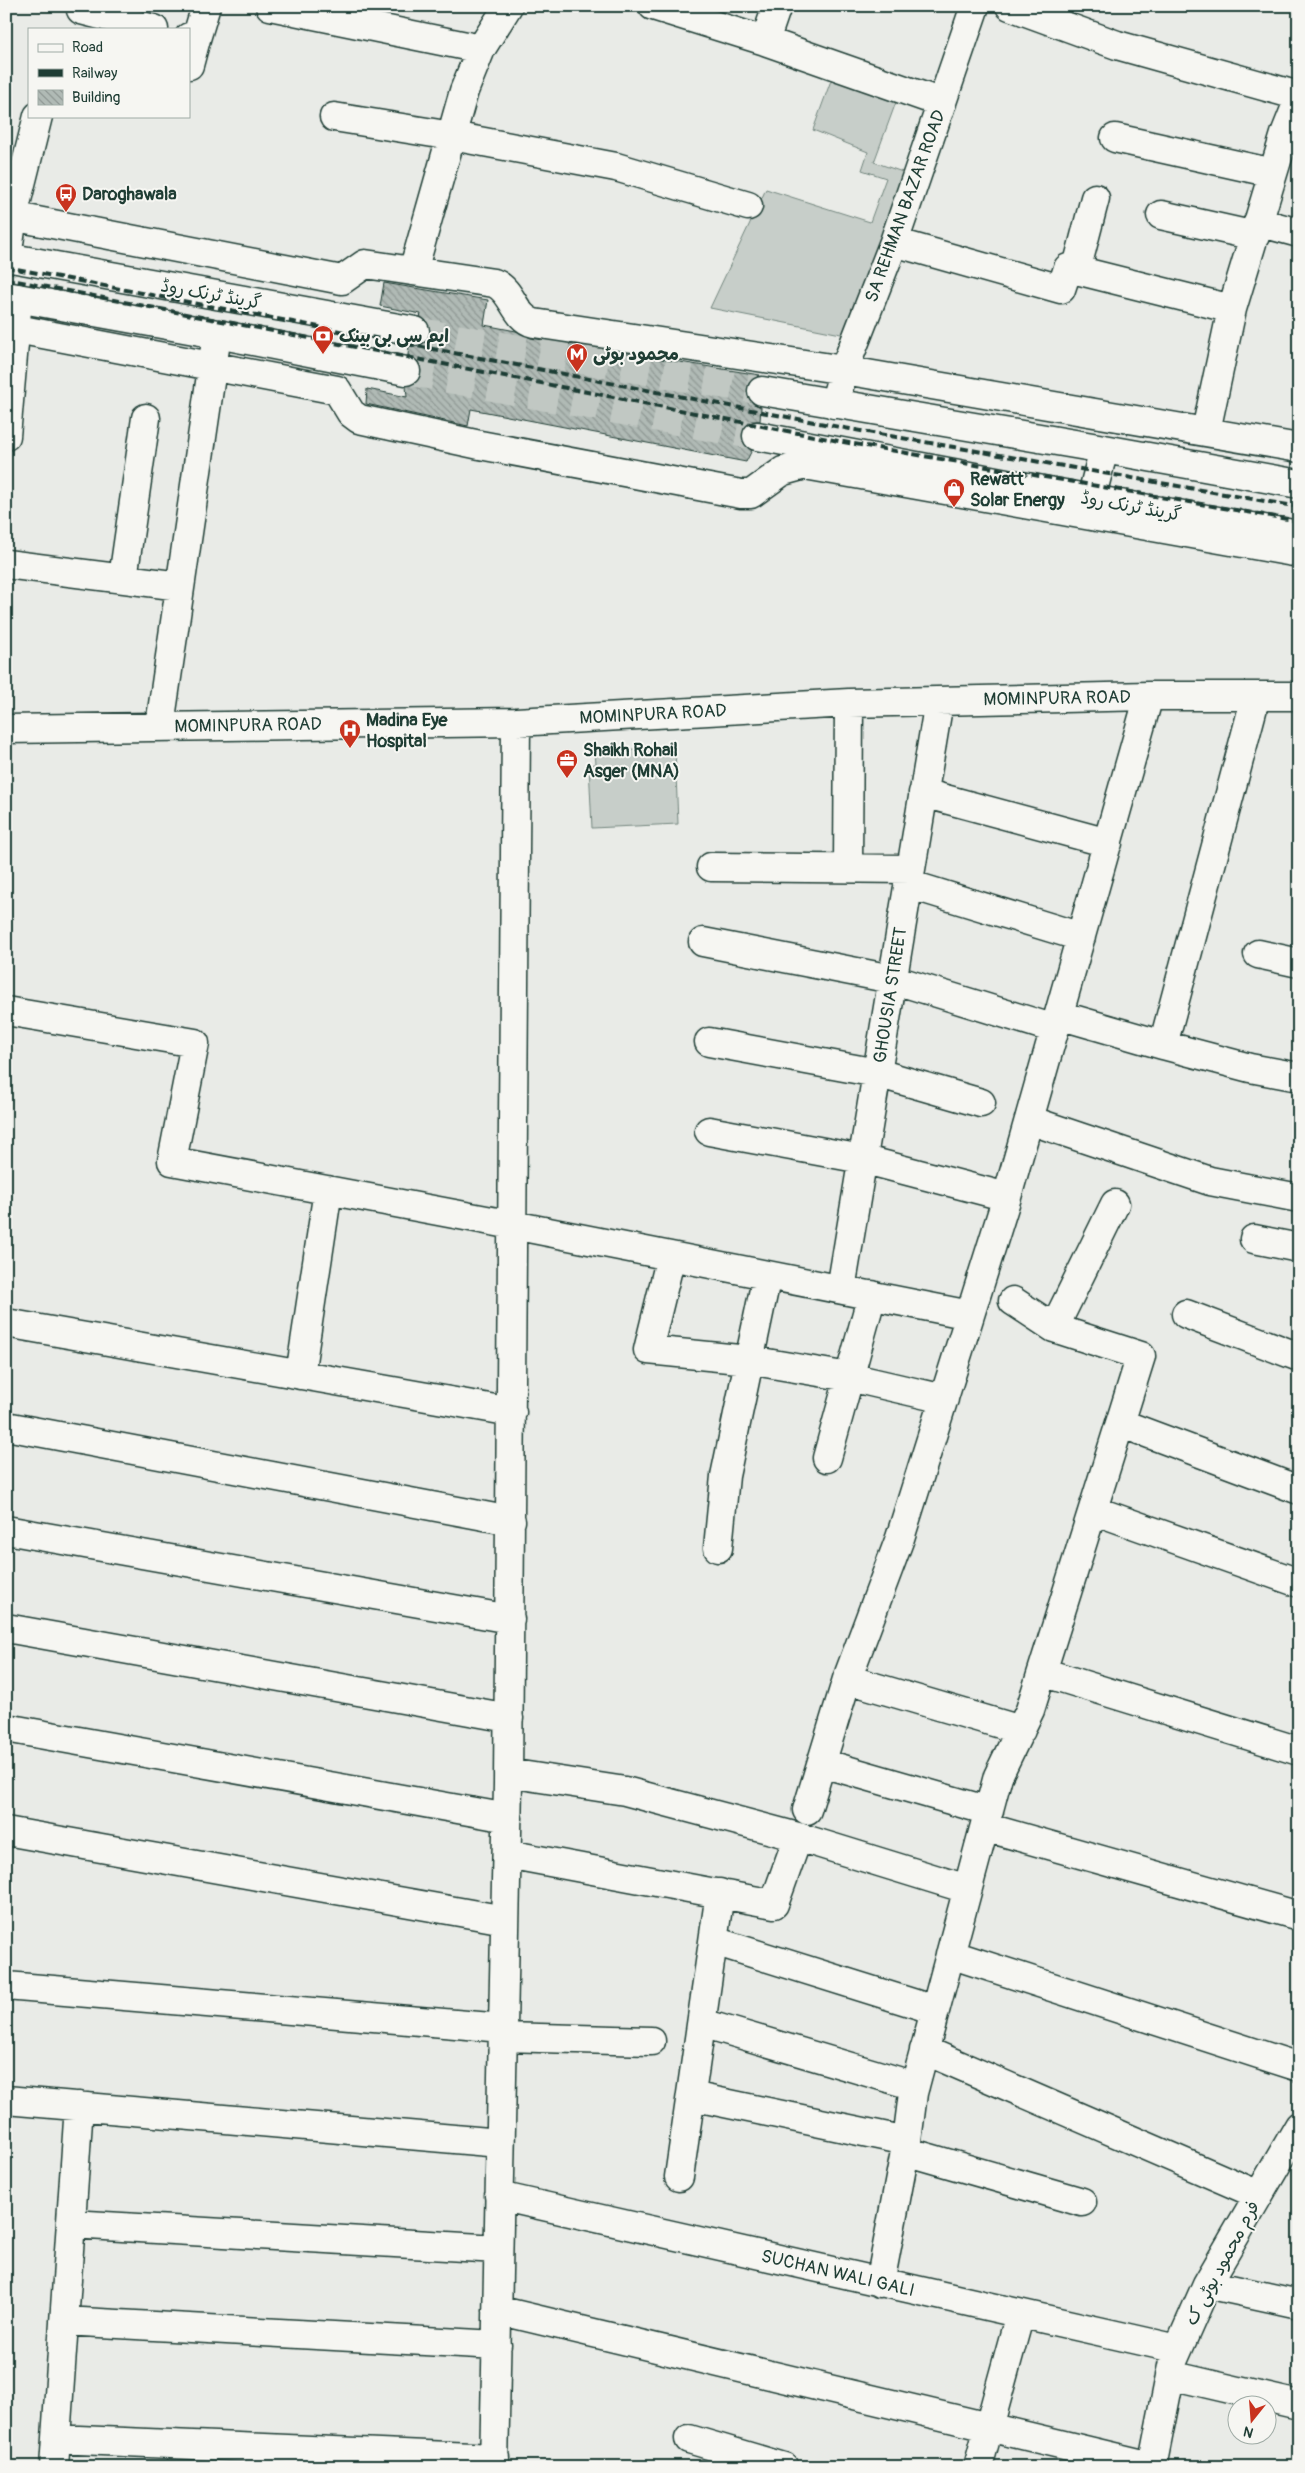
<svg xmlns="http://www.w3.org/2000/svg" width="1305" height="2473" font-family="Pangolin,'Playpen Sans Arabic',sans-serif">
<defs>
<pattern id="building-back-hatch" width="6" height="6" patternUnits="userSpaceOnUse" patternTransform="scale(1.25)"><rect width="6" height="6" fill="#b0bab5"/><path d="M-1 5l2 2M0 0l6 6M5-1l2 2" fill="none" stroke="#8f9894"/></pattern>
</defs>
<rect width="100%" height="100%" fill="#e9ebe7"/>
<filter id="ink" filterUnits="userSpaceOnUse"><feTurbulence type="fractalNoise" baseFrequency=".02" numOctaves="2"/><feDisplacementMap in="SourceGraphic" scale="10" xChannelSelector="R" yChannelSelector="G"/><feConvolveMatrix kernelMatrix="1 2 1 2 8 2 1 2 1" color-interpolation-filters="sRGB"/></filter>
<g filter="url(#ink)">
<path fill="#c7cec9" stroke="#73867e" d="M834 72 899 94 874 162 911 175 851 336 710 308 766 189 870 222 886 178 862 170 868 152 813 130Z
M675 747 678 824 592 828 589 765 596 764 595 751Z"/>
<path fill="url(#building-back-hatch)" stroke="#1f3d34" d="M384 283 488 300 484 325 516 331 531 338 760 375 750 381 747 389V396L752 403 761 407 760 421H751L746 425 742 433V442L752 450 746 462 471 409 468 426 366 404 367 389 407 397 406 386 417 382 421 374V366L417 360 408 355 409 346 421 345 427 341 430 333 429 325 420 317 421 314 380 306Z"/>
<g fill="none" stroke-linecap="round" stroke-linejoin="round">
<path stroke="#c1c8c3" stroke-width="28" stroke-dasharray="28 14" stroke-linecap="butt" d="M415 331 762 391
M406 371 757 436"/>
<g stroke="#1f3d34" stroke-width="31">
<path id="minor" d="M270 6 481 49
M653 6 765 41 942 103
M1010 6 1117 45 1299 96
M81 10 154 29
M189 37 196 39 206 6
M765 41 777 6
M189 65 196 39
M334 117 452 136 616 167 748 206
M1115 138 1273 173
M6 215 342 280 365 264 494 283C513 290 514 318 534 323L844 370 1299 448
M1161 215 1255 236
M1258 222 1299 233
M894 242 1061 289 1068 268 1232 309
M7 257 13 216 38 116
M413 271 464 91 481 49 508 6
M1076 271 1095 198
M6 327 337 390 351 413 359 419 480 445 741 494H751L783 471 805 465 1299 553
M834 404 844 370 894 242 975 6
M1206 431 1232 309 1285 134 1299 99
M6 564 180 586
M123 578 146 418
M160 725 215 348
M6 729 516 722 849 703 1149 696H1299
M923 793 1108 843
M711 867 911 869
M848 868 849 703
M908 884 1081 937
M703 942 892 979 1055 1029
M1258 954 1299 963
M6 1011 195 1043 172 1161 513 1225 970 1315
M1059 1015 1163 1045 1256 696
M709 1042 877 1073 981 1103
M1163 1045 1250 1068 1299 1077
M1029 1120 1210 1181 1299 1198
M709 1131 862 1159 1007 1197
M1254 1239 1299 1248
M671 1256 648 1350 749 1360 849 1377 944 1399
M841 1289 939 701
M1186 1314 1299 1357
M6 1323 512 1412
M1054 1328 1115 1204
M300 1375 328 1190
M1120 1423 1299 1490
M6 1426 511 1521
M827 1458 872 1295
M1093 1510 1299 1583
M6 1530 510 1619
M718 1548 725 1476 767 1275
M6 1628 509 1718
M1042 1672 1299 1751
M847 1679 1021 1730
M6 1728 508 1818
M822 1763 989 1811
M807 1810 847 1679 900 1538 1007 1197 1149 696
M985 1827 1299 1916
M6 1831 505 1920
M798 1837 967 1889
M507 1854 774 1904 798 1837 625 1791 508 1773
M714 1941 935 2010
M950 1954 1299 2067
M6 1986 503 2028
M702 2023 915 2086
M503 2037 651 2041
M924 2050 1259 2195
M691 2096 907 2141
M6 2100 500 2143
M905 2151 1082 2202
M679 2177 720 1893
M499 2196 1178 2349
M71 2224 498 2249
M880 2283 907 2141 913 2093 998 1776 1030 1710 1141 1356 1054 1328 1013 1301
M1207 2284 1299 2304
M497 2310 1152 2466
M64 2321 497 2345
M1170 2375 1299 2405
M56 2439 495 2458
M689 2439 784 2467
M54 2467 79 2106
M494 2467 508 1784 516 722
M978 2467 1020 2314
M1152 2467 1173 2361 1207 2284 1299 2126"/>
</g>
<g stroke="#1f3d34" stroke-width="31">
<path id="major" d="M6 257 415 331
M6 296 217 334 406 371
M762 391 1104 449 1299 484
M6 436 18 298
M757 436 1091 499 1299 535
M1091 499 1104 449"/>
</g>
<use href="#minor" stroke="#f6f6f2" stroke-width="28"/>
<use href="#major" stroke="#f6f6f2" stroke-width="28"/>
<path stroke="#1f3d34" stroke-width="4" stroke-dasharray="8 4" stroke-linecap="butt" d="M6 267 850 429 1299 507
M6 279 849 443 1299 521"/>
</g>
</g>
<defs>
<g id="bus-pin" transform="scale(1.125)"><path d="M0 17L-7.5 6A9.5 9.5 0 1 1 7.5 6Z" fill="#c8321e" stroke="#f6f6f2"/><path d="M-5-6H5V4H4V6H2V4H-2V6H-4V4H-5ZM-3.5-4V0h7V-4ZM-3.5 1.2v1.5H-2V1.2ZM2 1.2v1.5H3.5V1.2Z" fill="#fff"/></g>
<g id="bank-pin" transform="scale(1.125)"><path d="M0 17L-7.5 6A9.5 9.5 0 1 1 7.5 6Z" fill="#c8321e" stroke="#f6f6f2"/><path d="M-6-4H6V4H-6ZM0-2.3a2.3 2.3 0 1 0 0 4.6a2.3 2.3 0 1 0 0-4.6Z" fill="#fff"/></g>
<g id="metro-pin" transform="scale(1.125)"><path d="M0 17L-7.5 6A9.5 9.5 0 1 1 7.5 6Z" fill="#c8321e" stroke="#f6f6f2"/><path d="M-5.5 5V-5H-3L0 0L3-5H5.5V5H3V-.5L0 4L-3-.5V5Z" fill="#fff"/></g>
<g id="shop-pin" transform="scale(1.125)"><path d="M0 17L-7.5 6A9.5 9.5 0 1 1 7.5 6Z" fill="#c8321e" stroke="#f6f6f2"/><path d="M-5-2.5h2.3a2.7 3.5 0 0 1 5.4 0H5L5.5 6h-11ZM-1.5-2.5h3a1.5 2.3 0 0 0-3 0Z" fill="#fff"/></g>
<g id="hospital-pin" transform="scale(1.125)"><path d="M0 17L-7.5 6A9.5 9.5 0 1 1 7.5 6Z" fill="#c8321e" stroke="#f6f6f2"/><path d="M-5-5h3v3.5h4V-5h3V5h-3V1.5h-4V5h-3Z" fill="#fff"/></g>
<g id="office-pin" transform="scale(1.125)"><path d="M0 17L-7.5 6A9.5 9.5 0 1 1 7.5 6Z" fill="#c8321e" stroke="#f6f6f2"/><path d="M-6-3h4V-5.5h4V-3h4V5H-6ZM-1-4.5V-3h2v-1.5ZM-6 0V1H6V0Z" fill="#fff"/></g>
</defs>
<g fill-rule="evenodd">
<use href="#bus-pin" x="66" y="194"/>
<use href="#bank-pin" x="323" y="336"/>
<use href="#metro-pin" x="577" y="354"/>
<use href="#shop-pin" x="954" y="489"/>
<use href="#hospital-pin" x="350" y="730"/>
<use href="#office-pin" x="567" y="760"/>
</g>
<g text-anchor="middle" stroke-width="4" stroke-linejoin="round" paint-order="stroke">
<g font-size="18" font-weight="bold" fill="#1f3d34" stroke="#f6f6f2" text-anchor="start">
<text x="82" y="200">Daroghawala</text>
<text x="339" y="342">ایم سی بی بینک</text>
<text x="593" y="360">محمود بوٹی</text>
<text x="970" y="485">Rewatt<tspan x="970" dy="21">Solar Energy</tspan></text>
<text x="366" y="726">Madina Eye<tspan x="366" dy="21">Hospital</tspan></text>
<text x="583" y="756">Shaikh Rohail<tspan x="583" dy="21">Asger (MNA)</tspan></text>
</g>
<g font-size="18" fill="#1f3d34" stroke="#f6f6f2">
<text transform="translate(905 206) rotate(-70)" y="6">SA REHMAN BAZAR ROAD</text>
<text transform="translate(211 294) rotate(10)" y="6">گرینڈ ٹرنک روڈ</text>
<text transform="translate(1131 506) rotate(10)" y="6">گرینڈ ٹرنک روڈ</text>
<text transform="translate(1057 698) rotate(-1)" y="6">MOMINPURA ROAD</text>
<text transform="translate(653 714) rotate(-3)" y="6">MOMINPURA ROAD</text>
<text transform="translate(248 725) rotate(-1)" y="6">MOMINPURA ROAD</text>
<text transform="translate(890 995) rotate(-81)" y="6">GHOUSIA STREET</text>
<text transform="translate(1222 2263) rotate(-62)" y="6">فرم محمود بوٹی ک</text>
<text transform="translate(838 2273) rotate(13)" y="6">SUCHAN WALI GALI</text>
</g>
</g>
<rect width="1305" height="2473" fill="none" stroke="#f6f6f2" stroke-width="25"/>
<rect x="12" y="12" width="1280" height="2448" fill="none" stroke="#1f3d34" stroke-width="2" filter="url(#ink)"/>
<rect x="28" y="28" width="162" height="90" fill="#f6f6f2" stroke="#a0aca6"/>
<rect x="38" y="44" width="25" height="8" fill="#f6f6f2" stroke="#a0aca6"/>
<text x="72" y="52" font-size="15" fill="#1f3d34">Road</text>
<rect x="38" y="69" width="25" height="8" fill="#1f3d34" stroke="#a0aca6"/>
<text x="72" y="78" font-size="15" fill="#1f3d34">Railway</text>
<rect x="38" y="90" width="25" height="15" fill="url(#building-back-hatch)" stroke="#a0aca6"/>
<text x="72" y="102" font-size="15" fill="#1f3d34">Building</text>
<g transform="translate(1252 2420) rotate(197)"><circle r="24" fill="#f6f6f2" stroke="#a0aca6"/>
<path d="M0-4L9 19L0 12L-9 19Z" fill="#c8321e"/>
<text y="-8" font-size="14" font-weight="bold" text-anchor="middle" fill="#1f3d34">N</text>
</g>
</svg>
